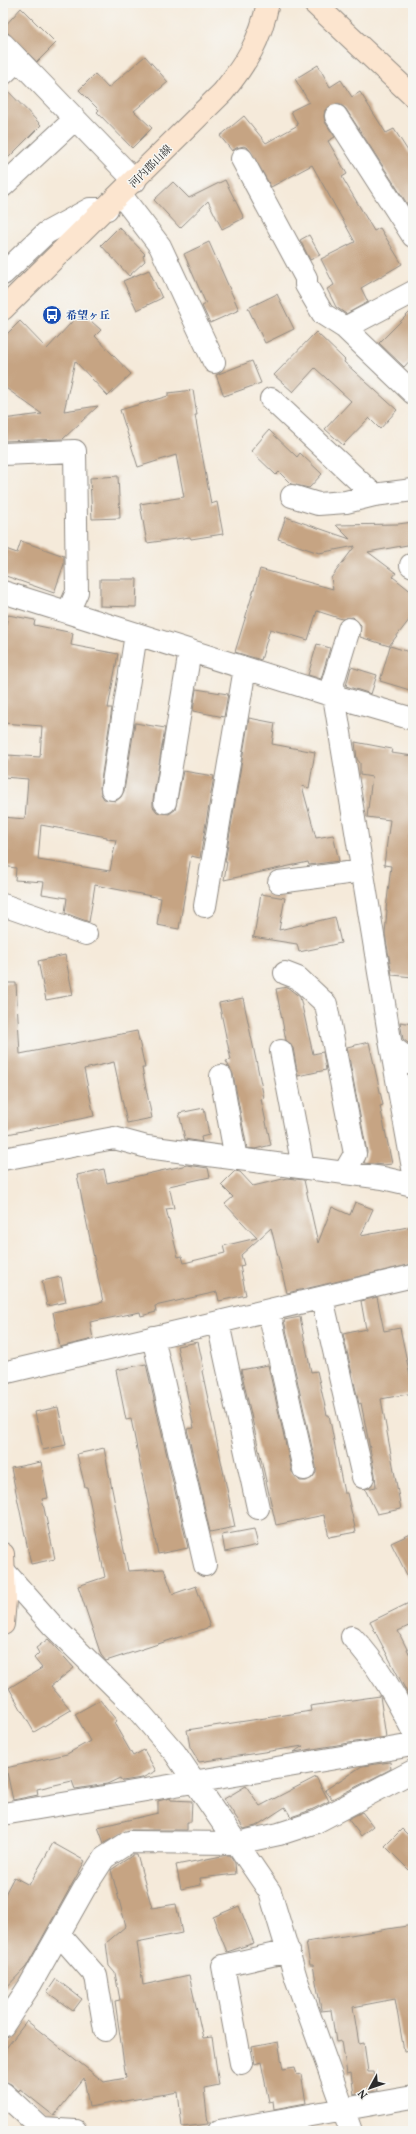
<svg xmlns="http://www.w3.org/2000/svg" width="416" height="2134" font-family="Vollkorn,'Noto Serif JP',serif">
<rect width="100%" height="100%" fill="#f6f6f2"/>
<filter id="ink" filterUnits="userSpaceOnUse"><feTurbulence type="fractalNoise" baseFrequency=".025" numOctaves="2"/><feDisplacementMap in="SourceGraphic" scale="8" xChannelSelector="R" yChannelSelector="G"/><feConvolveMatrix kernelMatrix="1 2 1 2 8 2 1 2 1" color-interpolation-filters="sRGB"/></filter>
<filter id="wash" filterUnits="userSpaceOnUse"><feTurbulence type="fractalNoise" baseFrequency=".012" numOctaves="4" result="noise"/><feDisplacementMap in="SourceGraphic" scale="16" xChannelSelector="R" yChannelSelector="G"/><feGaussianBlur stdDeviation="0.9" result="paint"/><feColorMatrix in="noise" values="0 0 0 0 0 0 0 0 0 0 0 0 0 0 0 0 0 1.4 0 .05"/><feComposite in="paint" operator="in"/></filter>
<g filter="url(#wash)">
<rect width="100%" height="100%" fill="#f5eada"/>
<g id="blocks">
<path fill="#c6a483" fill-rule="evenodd" d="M21 8 56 43 37 62 3 28Z
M145 56 168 82 134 111 152 128 132 148 97 112 99 110 79 90 95 74 108 88Z
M318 65 330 87 341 80 352 97 360 92 386 133 394 129 413 159V213L346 109 341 105 335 104 325 110 324 116 325 122 335 137 328 141 347 174 342 177 374 231 380 228 402 264 361 288 368 302 346 314 336 307 327 289 334 285 321 259 355 242 312 165 271 187 249 149 244 146 236 148 232 151 220 136 244 116 266 143 298 125 291 111 309 102 295 79Z
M3 86 41 125 3 163Z
M225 180 244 218 222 229 208 201 180 228 154 200 173 182 189 198Z
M119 227 145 254 143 256 145 261 129 276 101 245Z
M309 235 320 255 310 260 300 240Z
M209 242 239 310 210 323 202 306 206 304 184 254Z
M149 270 162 298 137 310 123 281Z
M277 294 294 329 265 343 248 308Z
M413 309V357L404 367 379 343Z
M81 312 101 330 95 336 131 374 108 396 75 361 64 411 98 406 63 439 4 441 3 419 42 414 3 386V338L20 321 47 349Z
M316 332 345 360 344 362 397 410 380 429 369 418 343 445 325 429 351 401 315 368 293 392 274 375Z
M252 361 261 383 224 396 216 375Z
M193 390 197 415H195L211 504 217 502 223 534 191 539 190 537 147 543 140 504 184 497 176 455 138 467 120 410 168 396V393Z
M269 430 297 457 300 453 322 474 309 488 291 484 279 472 276 475 251 451Z
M118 476 120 518 92 519 90 478Z
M286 517 350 539 336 525 398 524 413 522V544L368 552 396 573 393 577 413 593V615L389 646 360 637 361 625 353 617 342 619 317 611 308 640 270 629 261 660 235 652 260 569 333 589 331 578 355 546 319 553 278 539Z
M21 541 64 556V564L54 593 3 575V548L17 553Z
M100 579H137L136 607 100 606Z
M8 615 35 620 34 625 73 633 71 645 118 654 108 708H112L100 787 101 794 104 799 116 801 121 797 124 791 135 723 165 728 153 800V807L157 812 169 814 175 810 183 771 214 776 200 858 191 856 179 929 157 925 161 898 95 885 89 922 65 913 67 898 42 894 44 882 15 880 16 868 3 866V817L25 819 28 779 3 777V760H7V755L40 757 42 726 3 723V640ZM41 825 107 837V839L116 840 110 871 38 860Z
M317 644 330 648 321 679 308 675Z
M390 646 413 653V691L380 681Z
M351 667 377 675 371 694 346 686Z
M196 689 228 694 224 717 193 711Z
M249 718 275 723 272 744 315 752 309 788 302 786 316 838 333 835 339 861 309 865 308 862 224 880 227 862H225Z
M355 742 392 749 391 753 413 756V813L410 836H413V977L392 975 385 934 387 910H386L391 866 384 865 390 820 367 817 372 777 360 775V763L357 759Z
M261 894 285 898 279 930 335 917 341 943 299 952 297 944 252 937 254 936Z
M65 955 73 995 46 1000 38 961Z
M3 983H16L20 1054 137 1031 145 1068H142L152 1118 127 1123 114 1062 84 1069 94 1116 3 1135Z
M287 987 300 997 313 1054 323 1052 326 1070 298 1076 293 1048 286 1040 276 989Z
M243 998 264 1098 261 1099 271 1145 255 1149 247 1148 233 1074 226 1061 231 1060 219 1003Z
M400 1022 413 1024V1047L403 1039Z
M369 1042 383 1105 380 1106 392 1164 383 1165 364 1163 367 1152 347 1047Z
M204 1108 209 1135 201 1137 202 1142 185 1139 179 1113Z
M187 1165 208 1168 210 1177 169 1186 174 1208 166 1209 178 1257 182 1256 184 1263 225 1253 223 1246 257 1238 225 1204 233 1197 221 1185 235 1171 240 1172 253 1186 287 1178 304 1180 318 1243 332 1207 350 1215 355 1202 373 1209 361 1236 413 1226V1264L287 1293 271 1228 241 1255 244 1265 240 1266 246 1295 219 1301 217 1292 155 1306 156 1312 141 1316 140 1312 90 1322 93 1339 60 1347 53 1312 103 1302 77 1175 104 1169 107 1183Z
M61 1277 66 1302 47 1306 42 1281Z
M377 1297 384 1331 400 1328 413 1390V1393L381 1399 401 1509 377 1514 365 1489 376 1487 375 1474 361 1403 359 1404 343 1334 366 1329 361 1301Z
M300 1317 311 1372 317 1371 327 1415H329L344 1493H347L356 1532 329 1537 324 1515 276 1525 241 1370 268 1365 292 1472 300 1481H306L312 1478 316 1473V1466L284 1320Z
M198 1342 204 1370 202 1371 235 1527 210 1532 187 1429 194 1428 177 1346Z
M146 1364 188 1548 158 1554 131 1419 126 1420 116 1370Z
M58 1407 66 1445 43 1450 35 1412Z
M104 1448 128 1571 164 1569 173 1594 196 1586 210 1627 106 1661 101 1655 78 1586 105 1577 87 1487H85L77 1454Z
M41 1462 48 1498 42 1499 55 1559 31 1564 11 1468Z
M254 1529 258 1545 225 1552 222 1535Z
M413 1533V1587L391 1543Z
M413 1601V1624L398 1631 413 1661V1704L370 1622Z
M48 1639 74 1668 51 1686 71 1710 34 1732 9 1688 42 1668 34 1658 39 1653 36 1648Z
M380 1696 386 1737 294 1752 303 1746 199 1762 190 1747 187 1730 311 1711 310 1706Z
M100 1700 117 1721 114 1723 133 1756 144 1750 156 1771 142 1778 122 1781 120 1778 107 1784 75 1789 72 1781 37 1789 38 1795 13 1800 6 1768 67 1754 90 1741 75 1714Z
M390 1762 391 1769 332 1799 325 1790 362 1766Z
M316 1777 329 1801 311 1810 291 1817 285 1807 256 1826 244 1829 224 1799 246 1786 260 1806Z
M170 1798 171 1800 192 1801 191 1822H187V1830H129L104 1843 98 1827 158 1813V1801Z
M362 1812 373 1826 361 1836 348 1819Z
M402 1829 413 1840V1874L385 1846Z
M53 1843 85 1861 26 1967 3 1991V1898L14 1877 29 1885Z
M133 1855H137L152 1908 176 1904 182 1933 137 1942 143 1985 189 1975 203 2038 212 2037 219 2085 204 2088 208 2124 182 2127 178 2092 89 2107 84 2078 54 2116 20 2089 19 2091 11 2084 3 2081V2052L27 2021 104 2082 126 2078 115 2001 120 2000 115 1973 109 1966 106 1943 126 1926 111 1870Z
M227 1855H230L235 1863 236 1874 200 1878 201 1885 181 1889 176 1865Z
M239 1906 254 1943 227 1952 213 1917Z
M413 1925V2050L404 2051 395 1999 353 2007 359 2044 364 2043 368 2072H374L377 2091 354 2095 351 2073 347 2074 342 2041 336 2042 331 2010 321 2011V2009L313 1965H310L306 1942Z
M56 1979 82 1999 73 2011 47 1992Z
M278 2042 283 2069 295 2067 297 2075 301 2074 306 2103 274 2109 273 2101 269 2102 261 2062 255 2064 252 2047Z"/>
</g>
</g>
<g filter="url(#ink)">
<use href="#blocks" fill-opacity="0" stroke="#908a82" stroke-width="1"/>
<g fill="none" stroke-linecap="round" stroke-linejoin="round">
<g stroke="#908a82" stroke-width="24">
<path id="street" d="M3 44 135 181
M3 74 18 60
M336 116 413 236
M242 159 306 278V285L323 314 345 328
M3 186 75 119
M121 195 160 246 214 362
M3 274 46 233 90 209H107
M413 292 345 328 413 393
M271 399 374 495 413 490
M3 454 75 451 77 592 68 612
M292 496 318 504 346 502 374 495
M411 565 413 566
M3 592 334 696 413 719
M349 629 333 682 334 696 391 1046 413 1168
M112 789 136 634
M165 802 190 651
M279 882 362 871
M3 905 86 934
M205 906 245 668
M285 973 298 978 326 1004 355 1154 344 1173
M391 1046 413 1063
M281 1051 303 1167
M221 1076 236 1159
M3 1159 114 1138 147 1147 383 1178 413 1185
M322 1298 363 1477
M269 1311 304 1469
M218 1323 258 1508
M153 1337 205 1565
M3 1373 413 1276
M3 1573 5 1572 53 1626 136 1708 175 1753 270 1892 296 1978 351 2131
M352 1637C378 1664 396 1698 413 1731
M3 1814 413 1745
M59 1934 96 1976 105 2030
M3 2026 30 1985 84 1889 104 1858 129 1842 237 1843 279 1834 316 1822 413 1771
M241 2063 223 1966 289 1951
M3 2093 42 2129 76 2131
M219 2131 413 2097"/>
</g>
<g stroke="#908a82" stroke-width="24">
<path id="secondary" d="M314 3 413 96
M3 309 223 92C247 62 260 41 268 3
M3 1554 5 1600 3 1624"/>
</g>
<use href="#street" stroke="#fff" stroke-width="22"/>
<use href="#secondary" stroke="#fce5cf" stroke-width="22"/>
</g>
</g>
<defs>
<g id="bus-disc" transform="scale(1)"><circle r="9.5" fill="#1a4fb4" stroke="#f6f6f2"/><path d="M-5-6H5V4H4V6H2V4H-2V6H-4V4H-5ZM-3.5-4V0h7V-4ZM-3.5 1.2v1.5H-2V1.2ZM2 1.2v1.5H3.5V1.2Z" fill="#fff"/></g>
</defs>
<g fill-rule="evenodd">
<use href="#bus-disc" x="52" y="315"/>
</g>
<g text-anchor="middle" stroke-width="3" stroke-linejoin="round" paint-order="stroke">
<g font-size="11" fill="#2b2b2b" stroke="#f6f6f2">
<text transform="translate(150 166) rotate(-45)" y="4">河内郡山線</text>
</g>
<g font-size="11" font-weight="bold" fill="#164399" stroke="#f6f6f2" text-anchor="start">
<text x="66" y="319">希望ヶ丘</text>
</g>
</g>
<rect width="416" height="2134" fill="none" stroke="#f6f6f2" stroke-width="16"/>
<g transform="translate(370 2088) rotate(230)" stroke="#f6f6f2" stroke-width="3" paint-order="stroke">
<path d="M0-3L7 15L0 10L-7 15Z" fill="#2b2b2b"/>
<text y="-6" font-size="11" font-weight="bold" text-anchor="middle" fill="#2b2b2b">N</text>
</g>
</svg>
